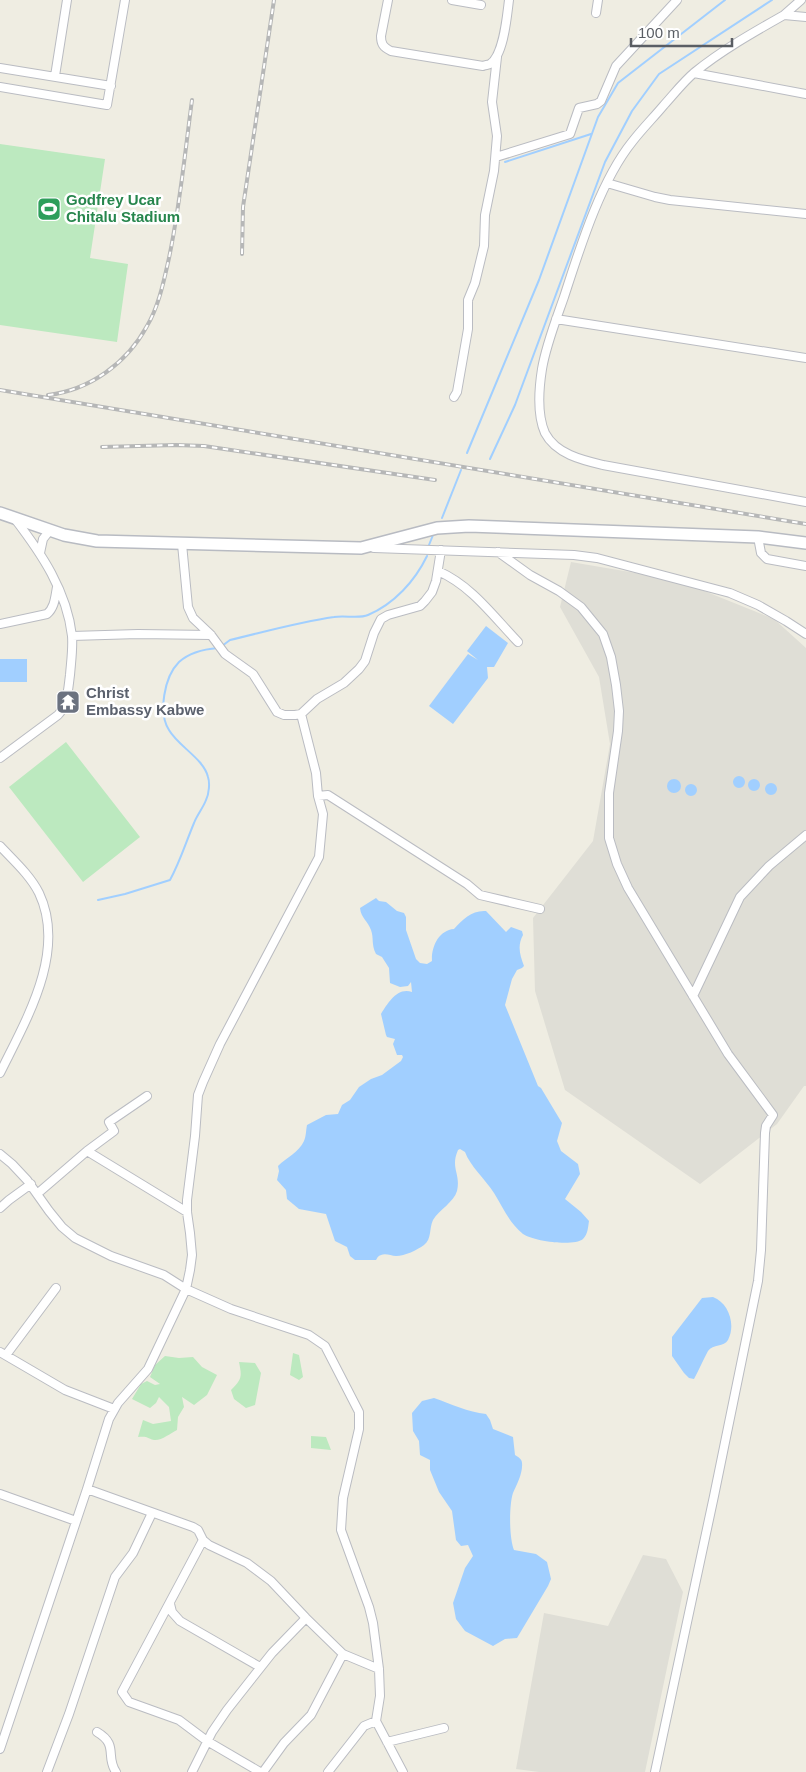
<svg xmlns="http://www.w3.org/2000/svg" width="806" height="1772" font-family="Helvetica,sans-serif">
<rect width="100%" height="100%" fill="#efede2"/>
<path fill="#dfded6" d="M571 562 677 580 774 619 806 648V1086H804L777 1124 700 1184 565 1090 535 991 533 918 593 841 610 744 599 677 560 607Z
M643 1555 666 1559 683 1592 645 1772H539L516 1769 544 1613 608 1626Z"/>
<path fill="#bce9bf" d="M0 144 105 159 90 258 128 264 117 342 0 325Z
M66 742 140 837 83 882 9 787Z
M293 1353 299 1355 303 1377 299 1380 290 1375Z
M165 1356 179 1358 193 1357 202 1367 217 1375 207 1395 194 1405 182 1397 184 1407 178 1417 177 1430C171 1433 161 1441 154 1440 146 1438 148 1436 138 1437L143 1420 153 1424 171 1421 169 1407 159 1397 156 1403 150 1408 132 1399 141 1384 147 1381 155 1385 160 1384 150 1377 155 1365Z
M239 1362 255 1363 261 1373 255 1405 246 1408 234 1399 231 1390C242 1379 242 1377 239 1362Z
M311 1436 326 1437 331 1450 311 1448Z"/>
<path fill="#a1cfff" d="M486 626 508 643 494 667H487L488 678 453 724 429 706 468 654 478 660 467 651Z
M0 659H27V682H0Z
M733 782a6 6 0 1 1 12 0a6 6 0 1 1-12 0Z
M748 785a6 6 0 1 1 12 0a6 6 0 1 1-12 0Z
M667 786a7 7 0 1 1 14 0a7 7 0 1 1-14 0Z
M765 789a6 6 0 1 1 12 0a6 6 0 1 1-12 0Z
M685 790a6 6 0 1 1 12 0a6 6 0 1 1-12 0Z
M376 898 379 901 386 902 397 911 404 913 406 917V930L416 959 420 963 427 964 432 961C431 947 439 930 454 929 463 919 472 910 486 911L506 932 511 927 522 931 523 935C517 946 520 955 524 966L522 968 517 970 512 979 505 1005 538 1086 541 1088 562 1123 557 1141 561 1151 578 1164 580 1174 565 1199 581 1212 589 1221C588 1227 588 1234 583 1239 573 1247 533 1241 523 1234 509 1223 503 1207 494 1193 485 1179 470 1166 465 1152L460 1149 458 1150C450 1168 461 1174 457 1191 454 1202 439 1210 433 1220 429 1228 432 1239 424 1245 417 1250 405 1256 396 1256 391 1256 386 1253 381 1255 378 1256 378 1257 376 1260H355L350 1256 347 1247 335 1241 326 1214 299 1209 287 1199 286 1190 277 1180 279 1171 278 1166C286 1158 299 1152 304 1141 306 1137 306 1130 307 1125L326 1115 338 1114 342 1105 350 1100 359 1087 371 1079 382 1075 401 1061 403 1057 402 1055H397L393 1044 395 1039 387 1037 386 1035 381 1014C388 1003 397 987 412 992L411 982 408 986 400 987 390 983 389 968 382 957 376 954C371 944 374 938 371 930 368 921 361 918 360 908Z
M713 1297C729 1303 736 1325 728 1340 724 1347 713 1344 708 1351 703 1360 699 1370 694 1379L689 1378 684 1373 672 1356V1337L702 1298Z
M434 1398C451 1404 468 1412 486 1414L490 1420 493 1429 513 1437 515 1455C518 1457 522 1459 522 1463 523 1473 517 1484 513 1493 509 1505 509 1538 514 1550L536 1554 547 1562 551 1579 548 1586 517 1638 505 1639 493 1646 465 1631 456 1619 453 1603 465 1568 473 1556 468 1545 461 1546 456 1540 452 1511 439 1492 430 1470V1460L420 1455 419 1441 413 1431 412 1413 422 1401Z"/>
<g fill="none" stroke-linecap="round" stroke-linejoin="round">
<path stroke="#a1cfff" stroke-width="2" d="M505 162 591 134
M467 453 539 280 598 117 618 83 725 0
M490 459 515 405 605 162 632 111 659 74 772 0
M442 518 461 470
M429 545 433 535
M222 646 230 640C264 632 299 622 334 617 345 615 359 619 368 615 394 604 415 581 427 556
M98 900 125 894 170 880C180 862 186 842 194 823 197 815 203 808 206 800 209 794 210 783 208 777 204 759 178 746 169 730 158 713 164 677 179 662 189 653 205 649 218 648"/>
<g stroke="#babcc2" stroke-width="10">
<path id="street" d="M388 0 381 36C381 44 383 47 391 51L483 66C485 65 488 65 490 64 504 55 507 15 509 0
M452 0 481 5
M801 0 784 15 806 17
M596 13 598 0
M784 15C754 32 722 50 695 72 684 81 674 94 664 105 654 117 642 129 632 142 600 182 580 248 564 297 556 320 546 345 542 369 539 388 537 415 545 433 556 454 582 460 603 465L806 502
M0 68 111 86
M694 73 806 94
M55 76 67 0
M0 87 107 105 125 0
M496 157 570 134 579 108 597 104 601 101 616 66 677 0
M607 183 655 197 670 200 806 214
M556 319 806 358
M454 397 457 392 468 329V300L475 283 484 246 485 215 494 171 497 136 492 102 497 57
M758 537 761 553 767 559 806 566
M182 544 188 607 193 618 211 635 225 654 253 674 277 712 284 715H295L301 714 317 699 344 683 359 669 365 661 374 633 381 619 388 615 420 606 425 601 432 592 436 581 441 550
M374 548 574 555 597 558 730 593 758 605 786 621 806 634
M498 552 530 575 559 591 581 607 603 634 611 657 616 685 619 711 618 731 609 793V838L617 864 628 888 728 1054 773 1115 766 1126 765 1133 761 1250 758 1281 714 1496 655 1772
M40 553 43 539 50 530
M438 571C472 586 493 616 518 642
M0 624 47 614C55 607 55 597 57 587
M72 636 138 634 211 635
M0 758 58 715C68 704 68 689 70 675 71 662 73 649 72 636 67 591 41 553 15 519
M318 796 328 795 467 884 480 895 540 909
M0 846C13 860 30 875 39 893 67 952 26 1020 0 1073
M693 996 740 897 769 866 806 835
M87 1151 187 1212
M0 1154 12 1164 27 1180 49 1211 62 1227 75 1238 111 1256 164 1275 186 1289 231 1309 309 1335 325 1346 359 1412V1429L343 1498 341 1530 369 1607 373 1623 379 1669 380 1696 376 1721 403 1772
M37 1194 87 1151 114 1131 109 1122 147 1096
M0 1208 9 1200 31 1184
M0 1352 65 1390 114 1409
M6 1355 56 1288
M87 1489 193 1527 198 1530 203 1540 209 1545 247 1563 271 1581 306 1618 343 1654 379 1669
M0 1494 76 1521
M203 1540 122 1692 129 1702 179 1720 207 1741 260 1772
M170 1604 172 1612 180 1621 260 1667
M97 1732C119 1745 105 1756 116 1772
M387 1742 444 1728
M0 1749 87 1489 109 1419 118 1403 148 1369 186 1289 190 1270 192 1255 190 1233 187 1212V1200L195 1136 198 1095 203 1082 220 1044 319 857 323 814 318 796 316 773 301 714
M47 1772 69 1714 115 1577 133 1553 152 1513
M192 1772 212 1732 227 1710 272 1653 306 1618
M263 1772 284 1743 311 1715 343 1654
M328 1772 364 1726 376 1721"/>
</g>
<g stroke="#b8bbc2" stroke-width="14">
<path id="secondary" d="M0 513 64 535 97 541 361 548 437 528 469 526 758 537 806 543"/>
</g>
<use href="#street" stroke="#fff" stroke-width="8"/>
<use href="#secondary" stroke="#fff" stroke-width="11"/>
<g stroke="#b6b7b7" stroke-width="4">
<path id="rail" d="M242 254 243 207 274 0
M0 390 806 524
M48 395C90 390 127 363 147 326 159 306 164 280 169 258 180 206 185 152 192 100
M102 447 176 445 204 446 435 480"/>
</g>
<use href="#rail" stroke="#fff" stroke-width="2" stroke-dasharray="5.5" stroke-linecap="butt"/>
</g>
<defs>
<g id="stadium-square" transform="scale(1.25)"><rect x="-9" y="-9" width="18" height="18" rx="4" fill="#2e9e5b" stroke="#fff"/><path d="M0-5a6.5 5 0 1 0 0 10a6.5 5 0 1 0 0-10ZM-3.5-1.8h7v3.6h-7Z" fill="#fff"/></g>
<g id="temple-square" transform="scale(1.25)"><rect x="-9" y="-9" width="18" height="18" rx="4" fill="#6b7280" stroke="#fff"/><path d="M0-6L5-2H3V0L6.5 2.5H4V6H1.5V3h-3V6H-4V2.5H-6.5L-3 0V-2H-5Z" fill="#fff"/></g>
</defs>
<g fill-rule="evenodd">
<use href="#stadium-square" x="49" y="209"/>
<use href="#temple-square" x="68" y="702"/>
</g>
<g text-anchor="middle" stroke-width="5" stroke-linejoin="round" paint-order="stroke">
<g font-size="15" font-weight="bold" fill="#27864d" stroke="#fff" text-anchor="start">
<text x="66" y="205">Godfrey Ucar<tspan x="66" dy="17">Chitalu Stadium</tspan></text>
</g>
<g font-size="15" font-weight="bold" fill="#5b616d" stroke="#fff" text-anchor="start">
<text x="86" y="698">Christ<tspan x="86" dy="17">Embassy Kabwe</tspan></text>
</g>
</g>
<path d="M631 38v8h101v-8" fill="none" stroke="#5a5e64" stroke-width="2.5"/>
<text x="638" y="38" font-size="15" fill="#5a5e64" stroke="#ffffff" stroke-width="4" paint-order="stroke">100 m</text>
</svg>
